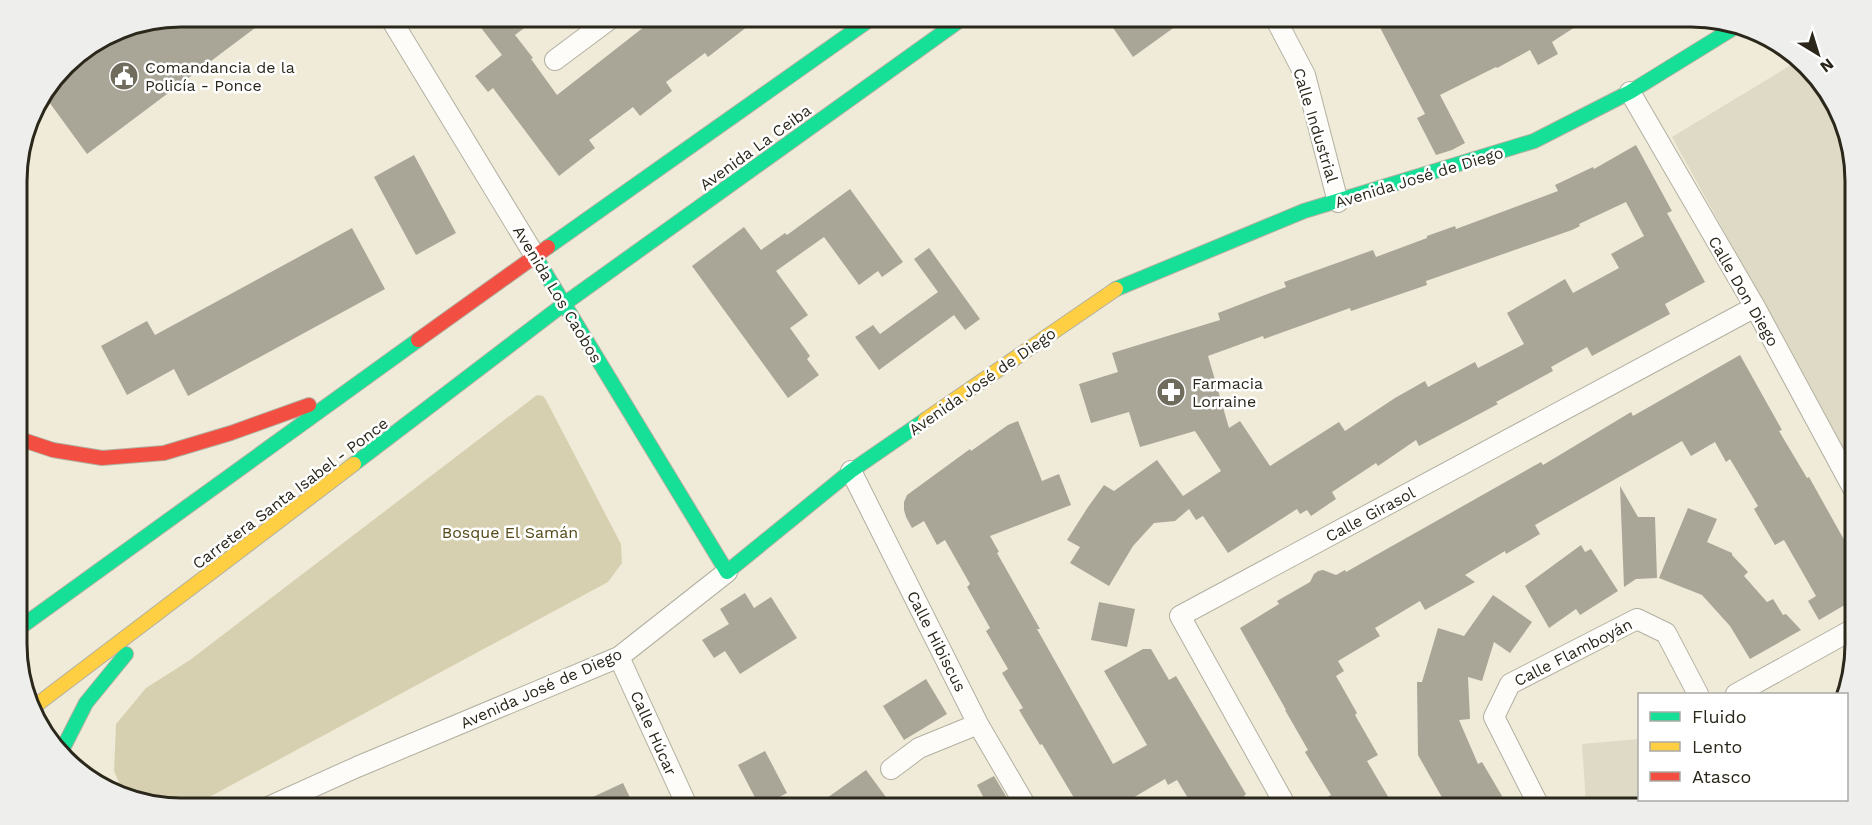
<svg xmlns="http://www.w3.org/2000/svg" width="1872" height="825" font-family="'Work Sans',sans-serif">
<rect width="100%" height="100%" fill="#efebd8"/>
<path fill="#dfdac5" d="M1796 62 1822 81 1854 160 1855 469 1672 137Z
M1639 739 1640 800H1648L1586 805 1582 744Z"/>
<path fill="#d7d0b0" d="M537 395 543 396 546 400 621 544 622 563 608 582 189 808 125 797 114 771 116 724 146 688 190 660Z"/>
<path fill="#a9a698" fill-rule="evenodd" d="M181 16H271L87 154 44 95 72 58 118 29Z
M472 16H540L515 35 533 58 531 59 557 95 658 16H761L708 57 705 53 666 82 672 91 640 116 633 107 589 140 595 148 559 176 493 88 488 92 475 76 502 55Z
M1105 16H1190L1133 57Z
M1374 16H1592L1552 42 1558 54 1538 65 1530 50 1497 68 1496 67 1440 95 1465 143 1452 150 1436 155 1417 118 1425 114Z
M1636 145 1672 211 1667 213 1705 282 1665 304 1670 314 1592 356 1587 347 1551 367 1553 371 1496 402 1498 404 1419 446 1416 440 1378 466 1376 463 1332 492 1336 499 1311 516 1307 510 1300 514 1297 509 1228 553 1203 516 1196 520 1189 509 1175 521 1154 523 1133 546 1109 586 1070 563 1080 547 1067 540 1088 507 1104 485 1114 491 1157 460 1183 496 1221 471 1195 431 1140 447 1129 412 1091 423 1079 384 1118 372 1112 353 1220 320 1218 313 1286 287 1284 282 1373 250 1376 257 1427 238V236L1455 226 1456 229 1558 191 1555 185 1593 167 1594 169ZM1626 202 1644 236 1611 254 1619 268 1573 293 1565 279 1507 313 1524 344 1478 368 1475 362 1428 387 1425 381 1395 398 1345 431 1339 422 1270 466 1240 421 1229 428 1208 356 1263 336 1264 339 1350 308 1351 311 1427 285 1426 281 1572 230 1580 226 1579 224Z
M414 155 456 233 416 255 374 177Z
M850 189 903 262 882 277 878 271 859 285 824 237 776 271 808 315 790 328 810 356 807 359 819 375 788 398 692 266 744 227 761 250 785 233 787 235Z
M352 228 385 289 188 396 174 369 127 395 101 346 147 321 155 335Z
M929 248 980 319 965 330 954 315 879 370 855 337 873 325 880 334 938 292 914 259Z
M1740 355 1782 430 1779 431 1807 478 1809 477 1852 554 1848 556 1855 570V599L1819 620 1808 601 1816 596 1784 540 1775 545 1754 509 1758 506 1730 459 1726 462 1715 442 1691 456 1682 441 1535 525 1540 534 1506 554 1505 551 1465 575 1475 582 1425 610 1420 601 1375 628 1380 636 1338 661 1344 671 1336 676 1357 713 1355 715 1378 755 1367 761 1390 800 1377 808H1309L1331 795 1305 752 1308 750 1285 710H1286L1240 628 1279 604 1277 601 1310 582 1314 574 1318 571 1323 570 1336 575 1345 570 1346 572 1509 480 1541 462 1543 465 1631 412 1633 416Z
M1018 421 1042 481 1059 474 1071 505 990 536 999 552 997 553 1040 629H1037L1113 764 1147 745 1104 671 1143 649H1151L1169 680 1176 676 1246 794 1244 796 1251 808H1194L1177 780 1168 785 1165 779 1131 799 1136 808H1080L1042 744 1040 745 1019 710 1023 708 1002 673 1008 669 986 631 990 628 967 587 970 584 945 540 937 545 924 521 912 528 906 517 904 510V502L907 495 970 449 971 451 1008 425Z
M1620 486 1638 517H1655L1657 578 1636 579 1624 587Z
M1688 508 1717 519 1707 542 1732 553V555L1748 572 1744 576 1767 602 1773 599 1783 615 1786 614 1801 630 1750 659 1730 626 1702 595 1659 578Z
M1581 545 1585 552 1591 549 1618 591 1580 615 1576 609 1549 628 1525 586Z
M745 593 754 608 771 597 797 638 740 674 725 651 714 658 702 640 729 624 720 609Z
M1493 595 1532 622 1510 653 1494 642 1482 681 1468 677 1470 719 1459 720 1478 764 1482 762 1502 796 1481 808H1448L1418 755 1417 682H1422L1438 628 1464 636Z
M1099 602 1135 609 1127 647 1091 640Z
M926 679 947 714 904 740 883 706Z
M765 751 787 793 760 807 738 765Z
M866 770 894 808H813Z
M994 776 1013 808H989L977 785Z
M623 783 635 808H569Z"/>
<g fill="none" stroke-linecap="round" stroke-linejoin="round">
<g stroke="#b2b0a1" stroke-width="22">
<path id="street" d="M389 16 535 256
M1274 16 1305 75 1338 202
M555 60 614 16
M1630 92 1755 307 1855 492
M851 471 978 724 1027 808
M619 657 688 808
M1736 694 1855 628
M891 769 919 748 978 724
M1722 801 1723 800
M266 808 357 767 619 657 727 572
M1287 808 1180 616 1755 307
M1540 808 1494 717 1510 684 1637 619 1666 633 1698 694"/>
</g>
<g stroke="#b2b0a1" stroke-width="16">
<path id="fast" d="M548 247 875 16
M535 256 727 572 851 471 925 420
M1116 289 1304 211 1534 141 1630 92 1737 26
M354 464 564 304 966 16
M18 629 418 340
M61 752 86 703 126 654"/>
</g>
<g stroke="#b2b0a1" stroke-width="16">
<path id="slow" d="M925 420 1116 289
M35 706 354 464"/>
</g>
<g stroke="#b2b0a1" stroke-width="16">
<path id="jam" d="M418 340 548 247
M17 438 53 450 102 458 164 453 231 433 309 405"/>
</g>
<use href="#street" stroke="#fdfcf9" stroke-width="20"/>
<use href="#fast" stroke="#16e098" stroke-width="14"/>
<use href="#slow" stroke="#ffcf43" stroke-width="14"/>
<use href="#jam" stroke="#f24e42" stroke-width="14"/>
</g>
<defs>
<g id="civic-disc" transform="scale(1.5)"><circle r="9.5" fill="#706c5d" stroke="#fff"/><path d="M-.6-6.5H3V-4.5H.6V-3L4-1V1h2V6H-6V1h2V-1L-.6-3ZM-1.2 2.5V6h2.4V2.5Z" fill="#fff"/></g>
<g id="pharmacy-disc" transform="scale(1.5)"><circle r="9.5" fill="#706c5d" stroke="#fff"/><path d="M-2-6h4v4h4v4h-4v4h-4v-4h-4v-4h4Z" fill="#fff"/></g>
</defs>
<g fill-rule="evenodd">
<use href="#civic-disc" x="124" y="76"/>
<use href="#pharmacy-disc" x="1171" y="392"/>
</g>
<g text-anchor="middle" stroke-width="5" stroke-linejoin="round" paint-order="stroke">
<g font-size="16" fill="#2b281b" stroke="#fff" text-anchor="start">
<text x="145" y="73">Comandancia de la<tspan x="145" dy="18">Policía - Ponce</tspan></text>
<text x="1192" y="389">Farmacia<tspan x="1192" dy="18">Lorraine</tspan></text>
</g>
<g font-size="16" fill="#2b281b" stroke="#fff">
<text transform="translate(1316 125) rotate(73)" y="6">Calle Industrial</text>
<text transform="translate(755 147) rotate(-36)" y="6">Avenida La Ceiba</text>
<text transform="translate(1419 177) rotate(-17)" y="6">Avenida José de Diego</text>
<text transform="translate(1744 291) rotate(60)" y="6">Calle Don Diego</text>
<text transform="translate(558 294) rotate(59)" y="6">Avenida Los Caobos</text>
<text transform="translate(982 381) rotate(-35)" y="6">Avenida José de Diego</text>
<text transform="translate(290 493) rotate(-37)" y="6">Carretera Santa Isabel - Ponce</text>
<text transform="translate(1370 514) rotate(-28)" y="6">Calle Girasol</text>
<text transform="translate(937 641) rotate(63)" y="6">Calle Hibiscus</text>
<text transform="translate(1573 652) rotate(-27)" y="6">Calle Flamboyán</text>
<text transform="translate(541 688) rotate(-24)" y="6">Avenida José de Diego</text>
<text transform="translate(654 733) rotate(66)" y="6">Calle Húcar</text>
</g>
<g font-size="16" fill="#544916" stroke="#fff">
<text x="510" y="538">Bosque El Samán</text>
</g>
</g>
<path d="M0 0H1872V825H0ZM181 27H1691A154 154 0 0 1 1845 181V644A154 154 0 0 1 1691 798H181A154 154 0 0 1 27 644V181A154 154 0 0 1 181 27Z" fill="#eeeeed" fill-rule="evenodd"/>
<path fill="none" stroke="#2b281b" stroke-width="3" d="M181 27H1691A154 154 0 0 1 1845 181V644A154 154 0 0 1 1691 798H181A154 154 0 0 1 27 644V181A154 154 0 0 1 181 27Z"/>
<rect x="1638" y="693" width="210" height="108" fill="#ffffff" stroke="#aaa9a4" stroke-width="1.5"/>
<rect x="1650" y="712" width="30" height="9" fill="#16e098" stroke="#aaa9a4" stroke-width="1.5"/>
<text x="1692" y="723" font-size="18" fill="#2b281b">Fluido</text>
<rect x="1650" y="742" width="30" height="9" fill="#ffcf43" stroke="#aaa9a4" stroke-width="1.5"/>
<text x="1692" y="753" font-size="18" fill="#2b281b">Lento</text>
<rect x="1650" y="772" width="30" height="9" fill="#f24e42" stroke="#aaa9a4" stroke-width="1.5"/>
<text x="1692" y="783" font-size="18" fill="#2b281b">Atasco</text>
<g transform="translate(1818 54) rotate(142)" stroke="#ffffff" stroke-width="4.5" paint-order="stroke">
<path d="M0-4.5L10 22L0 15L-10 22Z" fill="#2b281b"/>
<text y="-9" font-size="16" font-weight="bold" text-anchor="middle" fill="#2b281b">N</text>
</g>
</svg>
